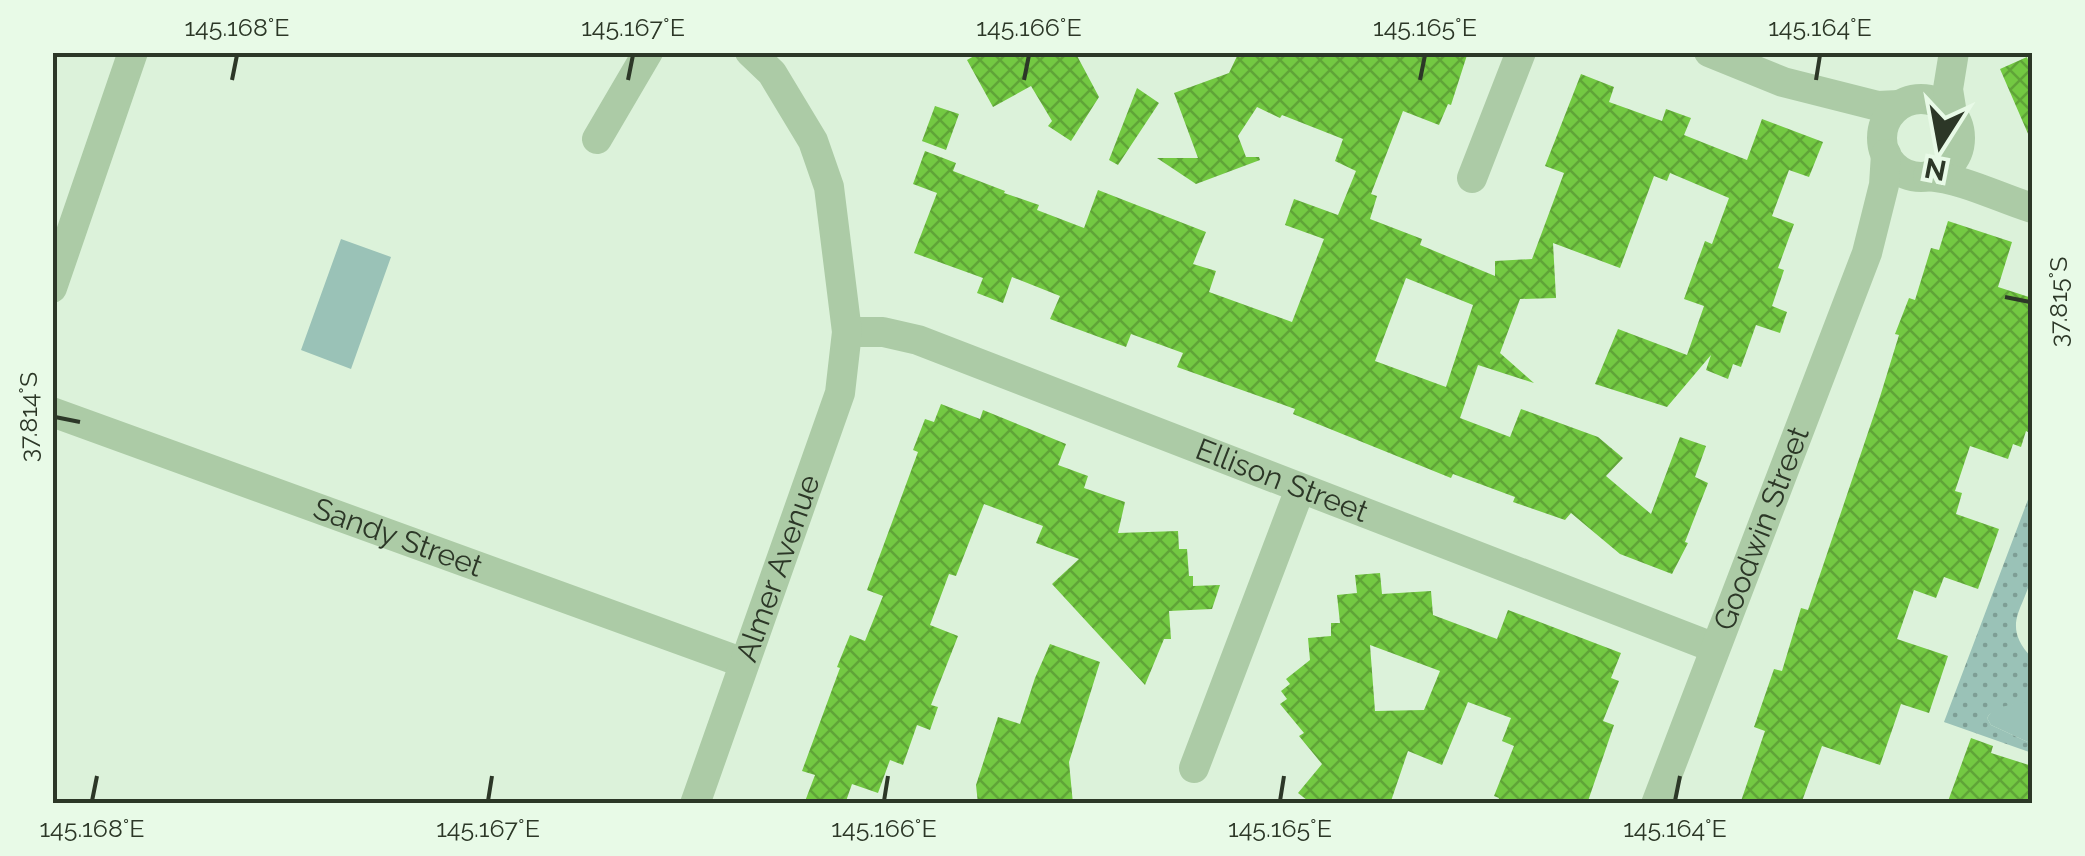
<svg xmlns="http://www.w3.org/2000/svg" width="2085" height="856" font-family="Raleway,sans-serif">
<defs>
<pattern id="garden-dots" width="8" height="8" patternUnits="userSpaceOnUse" patternTransform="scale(2.5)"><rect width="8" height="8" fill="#9ac2b7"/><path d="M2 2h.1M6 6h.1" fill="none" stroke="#7e9e95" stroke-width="1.8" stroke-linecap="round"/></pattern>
<pattern id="building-cross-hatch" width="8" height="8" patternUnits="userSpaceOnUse" patternTransform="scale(2.5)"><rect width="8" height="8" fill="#73c942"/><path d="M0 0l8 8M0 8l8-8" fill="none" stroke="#5fa437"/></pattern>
</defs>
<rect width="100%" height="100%" fill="#dcf2da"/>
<path fill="#9ac2b7" d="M341 239 391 257 351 369 301 350Z
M2032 700V744L1991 725 1987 718 1994 708Z"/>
<path fill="url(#garden-dots)" d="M2032 489C2033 515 2036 544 2032 570 2028 608 1998 622 2032 658V700C2015 708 1998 701 1987 718L1991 725 2032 744V753L1944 722Z"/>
<path fill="url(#building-cross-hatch)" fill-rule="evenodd" d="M981 52H1075L1099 97 1071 141 1048 126 1052 121 1031 86 993 107 967 60Z
M1239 52H1468L1451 105 1448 104 1439 125 1403 111 1371 194 1377 196 1370 219 1422 239 1420 245 1495 276V261L1532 259 1564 173 1545 166 1581 74 1614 87 1609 102 1662 121 1666 109 1691 118 1684 135 1747 160 1762 119 1823 142 1809 177 1789 170 1772 216 1794 224 1778 268 1784 270 1772 306 1787 312 1780 333 1756 325 1741 367 1733 364 1728 379 1706 370 1711 355 1667 407 1595 384 1618 329 1687 355 1704 306 1684 299 1705 241 1712 244 1729 198 1670 173 1667 181 1654 176 1620 268 1553 243 1556 298 1520 299 1500 353 1534 383 1478 365 1460 418 1510 437 1521 409 1598 437 1623 458 1606 476 1651 514 1680 437 1706 446 1695 477 1708 483 1685 542 1688 543 1672 574 1620 554 1571 513 1565 520 1513 502 1515 497 1453 474 1451 478 1293 414 1295 409 1177 367 1183 353 1131 334 1126 347 1050 319 1060 296 1012 277 1003 303 977 293 983 278 914 253 937 193 913 184 925 151 956 163 953 171 1005 191 1004 193 1039 205 1037 210 1084 228 1098 190 1206 232 1193 264 1216 271 1209 292 1292 322 1324 239 1285 225 1294 199 1338 215 1356 171 1335 161 1343 139 1282 115 1280 118 1257 107 1238 136 1246 157H1259L1260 160 1196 184 1157 158H1198L1174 93 1229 73ZM1406 278 1473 305 1446 387 1375 361Z
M2027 57 2032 71V143L2000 69Z
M1137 88 1159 103 1118 165 1109 160Z
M935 106 959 114 946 150 922 141Z
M1948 221 2012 242 1998 287 2032 298V434L2026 431 2021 447 2013 444 2008 459 1970 446 1955 491 1962 493 1956 514 1999 529 1978 589 1944 577 1936 598 1914 590 1897 639 1948 656 1929 713 1901 704 1880 765 1822 746 1801 804H1740L1765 731 1754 727 1774 669 1782 671 1801 608 1808 610 1879 400 1899 335 1895 334 1909 298 1915 300 1931 248 1939 250Z
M941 404 980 419 983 410 1066 444 1058 465 1088 476 1084 488 1125 502 1118 533 1178 531 1179 549H1187L1189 576H1193V586L1220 585 1212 609 1169 611 1171 639H1164L1145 685 1052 584 1079 559 1036 543 1043 526 984 504 956 576 949 574 930 625 958 636 931 705 938 707 930 730 917 725 903 765 890 760 878 793 852 784 845 804H804L815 775 802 771 840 668 837 667 850 635 865 641 883 596 867 590 918 452 913 450 925 419 934 422Z
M1380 573 1382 594 1431 591 1433 615 1497 639 1508 610 1621 653 1611 678 1619 681 1603 721 1614 725 1587 804H1497L1499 798 1494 796 1514 746 1502 741 1511 718 1468 702 1442 765 1408 751 1390 804H1312L1298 793 1322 764 1299 736 1304 733 1280 704 1287 699 1281 691 1290 684 1286 679 1310 660 1308 638 1331 636V623H1340L1337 595 1357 593 1355 575ZM1370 645 1440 671 1424 710 1375 711Z
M1050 644 1100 662 1069 762 1073 804H978L976 785 998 717 1020 724 1035 678Z
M1971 738 1993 746 1991 753 2032 766V804H1947Z"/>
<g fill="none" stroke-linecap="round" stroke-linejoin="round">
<g stroke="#accba6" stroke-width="30">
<path d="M1709 52 1783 82 1878 106 1899 105"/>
<circle cx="1921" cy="138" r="39"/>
<path d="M1952 114 1948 89 1954 52"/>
<path d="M597 139 648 52"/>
<path d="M1928 176C1964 179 1997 197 2032 208"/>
<path d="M1472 178 1521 52"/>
<path d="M52 288 133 52"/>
<path id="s1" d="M847 332H883L918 340 1715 648"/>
<path id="s2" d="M52 412 744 663"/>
<path d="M1194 768 1300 489"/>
<path id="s3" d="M695 804 840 393 847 332 829 187 813 141 772 73 750 52"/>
<path id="s4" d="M1656 804 1867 253 1884 185 1886 154"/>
</g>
</g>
<path fill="none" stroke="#2c3727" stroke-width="4" d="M232 80 237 55M628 80 633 55M1024 80 1029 55M1420 80 1425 55M1816 80 1820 55M2005 297 2030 302M55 417 80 422M92 801 97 776M488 801 492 776M884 801 888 776M1280 801 1284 776M1675 801 1680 776"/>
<g text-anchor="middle" stroke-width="9" stroke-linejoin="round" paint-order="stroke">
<g font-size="30" fill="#2c3727" stroke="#e8fae7">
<text dy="10" stroke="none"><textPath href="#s1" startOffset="462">Ellison Street</textPath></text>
<text dy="10" stroke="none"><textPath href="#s4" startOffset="295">Goodwin Street</textPath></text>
<text dy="10" stroke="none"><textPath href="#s2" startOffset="368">Sandy Street</textPath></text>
<text dy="10" stroke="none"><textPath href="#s3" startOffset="250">Almer Avenue</textPath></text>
</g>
</g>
<rect width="2085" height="856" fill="none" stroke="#e8fae7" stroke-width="110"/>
<g transform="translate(1940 145) rotate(191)" stroke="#e8fae7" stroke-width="8" paint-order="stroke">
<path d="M0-8L18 38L0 25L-18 38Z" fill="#2c3727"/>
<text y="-15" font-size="28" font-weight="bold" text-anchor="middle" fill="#2c3727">N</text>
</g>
<rect x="55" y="55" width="1975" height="746" fill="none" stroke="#2c3727" stroke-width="4"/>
<g font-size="25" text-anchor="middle" fill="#2c3727">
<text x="237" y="36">145.168°E</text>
<text x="633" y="36">145.167°E</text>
<text x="1029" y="36">145.166°E</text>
<text x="1425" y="36">145.165°E</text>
<text x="1820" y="36">145.164°E</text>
<text transform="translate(2058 302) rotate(-90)" y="9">37.815°S</text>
<text transform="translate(28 417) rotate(-90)" y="9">37.814°S</text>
<text x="92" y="837">145.168°E</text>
<text x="488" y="837">145.167°E</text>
<text x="884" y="837">145.166°E</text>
<text x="1280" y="837">145.165°E</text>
<text x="1675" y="837">145.164°E</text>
</g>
</svg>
